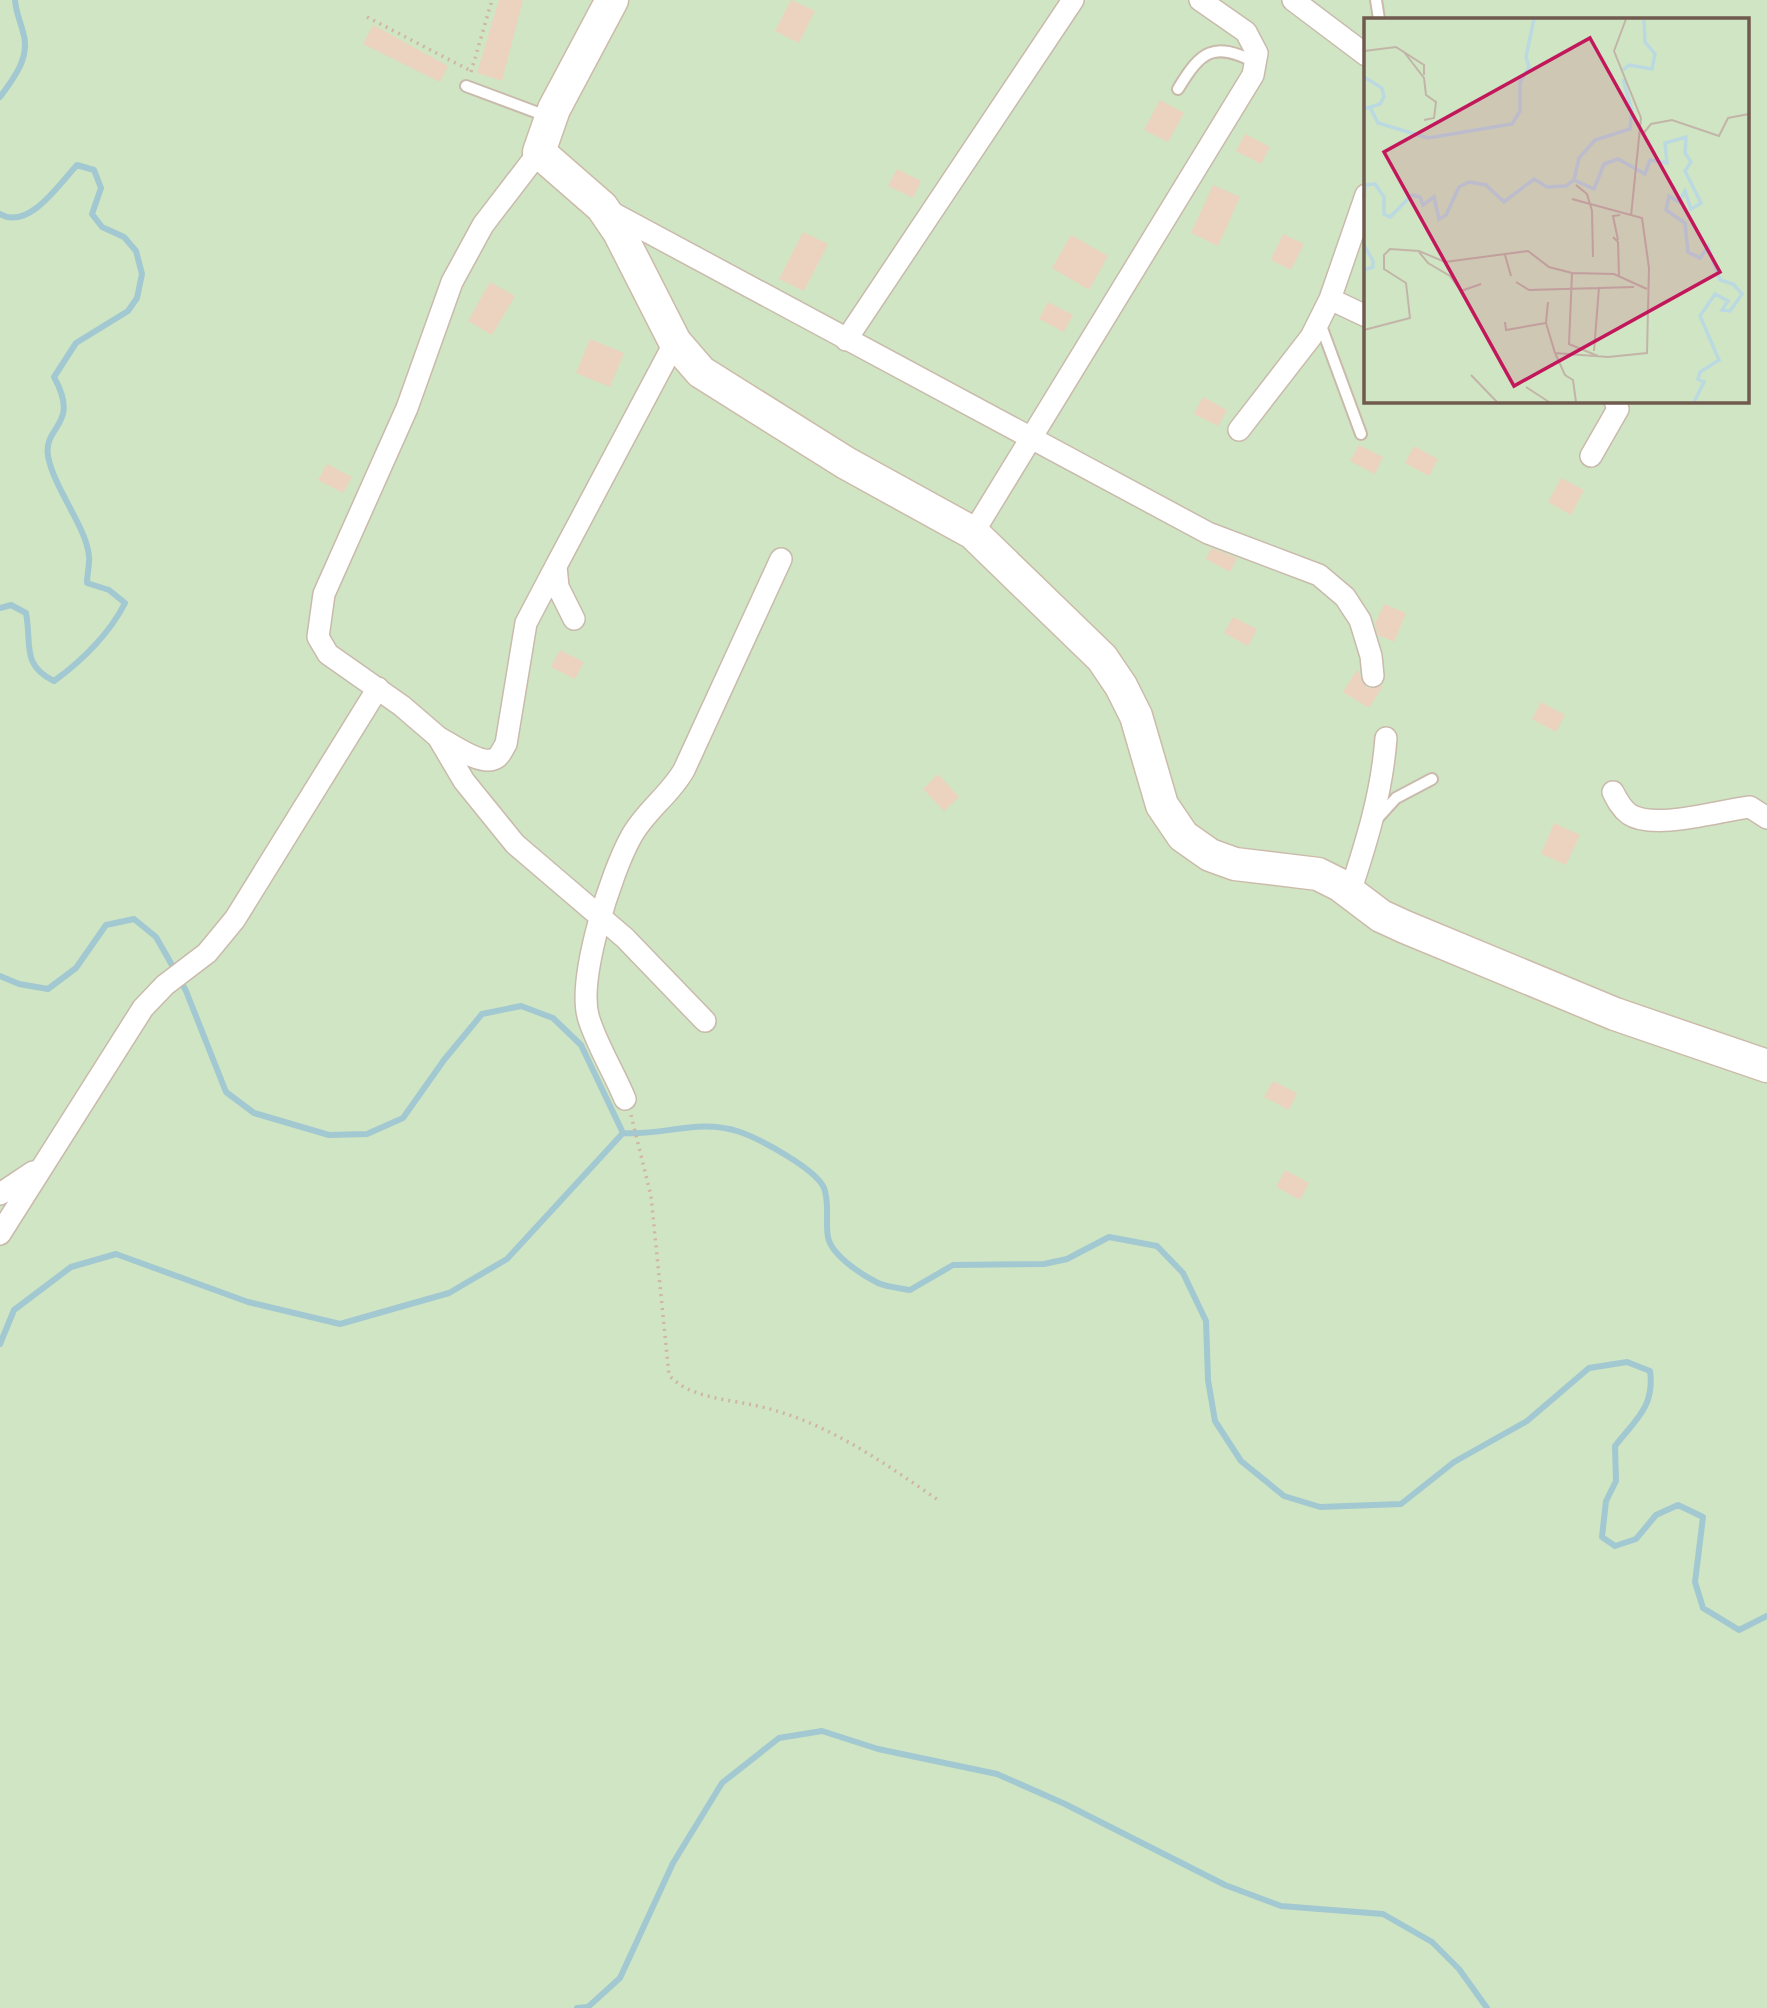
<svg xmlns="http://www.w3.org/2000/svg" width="1767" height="2008" font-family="Quicksand,sans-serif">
<rect width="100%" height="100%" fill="#f9f2e4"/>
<path fill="#d0e5c4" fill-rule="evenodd" d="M0 0H1767V2008H0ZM1366 19H1748V401H1366Z"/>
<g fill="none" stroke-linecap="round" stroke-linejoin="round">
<path stroke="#a2c8d1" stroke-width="6" d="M0 97C14 78 31 57 23 32 20 20 16 13 15 0
M0 214C29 231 60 183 77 165L94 170 101 188 92 214 102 227 124 237 136 251 142 274 137 298 128 311 76 343 54 377C81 426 43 425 48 456 54 489 86 526 89 556 90 564 87 574 87 583L109 590 125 603C110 633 82 661 54 681 21 665 32 645 26 613L11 605 0 608
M0 976 19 984 48 989 76 968 106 925 134 919 156 937 168 958 186 991 226 1092 254 1113 329 1135 367 1134 403 1118 444 1060 482 1014 521 1006 553 1018 581 1045 623 1133
M623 1133C665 1136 697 1118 740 1132 760 1139 816 1169 824 1188 830 1204 825 1221 828 1237 831 1255 862 1275 878 1283 887 1287 900 1288 910 1290L953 1265 1044 1264 1067 1259 1109 1237 1157 1246 1183 1273 1206 1321 1208 1380 1215 1421 1241 1461 1284 1496 1320 1507 1401 1504 1454 1462 1527 1421 1589 1368 1627 1362 1650 1371C1655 1407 1635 1420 1615 1446L1616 1481 1606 1501 1602 1537 1615 1546 1636 1539 1656 1515 1678 1505 1703 1517 1695 1582 1703 1608 1739 1630 1767 1616
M0 1344 14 1310 71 1267 116 1254 248 1302 340 1324 449 1293 507 1259 623 1133
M577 2008 588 2007 620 1978 673 1863 722 1783 779 1738 822 1731 878 1749 997 1774 1065 1804 1225 1885 1281 1906 1383 1914 1432 1942 1459 1969 1487 2008"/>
</g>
<path fill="#ecd3bf" d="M499 0H523L502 81 477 73Z
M791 0 815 11 799 43 775 31Z
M373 25 448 66 440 82 363 44Z
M1160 100 1184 113 1168 142 1144 130Z
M1245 134 1270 147 1261 164 1236 151Z
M897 169 921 181 913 198 888 186Z
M1213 185 1240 197 1218 246 1191 233Z
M803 232 828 244 804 291 779 279Z
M1283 234 1304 244 1291 270 1271 260Z
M1071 235 1108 256 1089 290 1052 268Z
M490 282 515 296 492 335 468 321Z
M1048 302 1073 315 1064 332 1039 319Z
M590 339 624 353 610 387 576 373Z
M1203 397 1227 410 1218 426 1194 414Z
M1359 445 1383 457 1375 474 1350 461Z
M1414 446 1438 459 1429 476 1405 463Z
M327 464 352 477 343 493 318 480Z
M1561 478 1584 490 1571 515 1548 502Z
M1211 548 1237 558 1230 572 1206 559Z
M1384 604 1406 613 1394 642 1378 635 1375 624Z
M1233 617 1257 629 1248 646 1224 633Z
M560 650 584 662 575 679 551 667Z
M1357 670 1367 688 1383 686 1369 708 1343 692Z
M1541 702 1565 715 1556 732 1532 719Z
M938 774 959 797 944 811 923 789Z
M1554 823 1580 835 1566 865 1541 854Z
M1273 1081 1297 1093 1289 1110 1264 1097Z
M1285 1170 1309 1183 1300 1200 1276 1187Z"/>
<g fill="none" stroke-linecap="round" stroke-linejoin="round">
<g stroke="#c9baac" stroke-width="14">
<path id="lane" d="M1376 0 1379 19
M466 86 549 117
M1178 89C1201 51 1213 41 1255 62
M1320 323 1361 434
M1376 820 1396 798 1432 779"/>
</g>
<g stroke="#c9baac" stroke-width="24">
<path id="street" d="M1293 0 1366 55
M539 152 483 225 452 282 407 408 324 594 318 637 328 654 402 706 438 737 464 781 515 844 625 938 705 1021
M609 211 1208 533 1319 575 1345 597 1360 620 1371 656 1373 676
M1330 299 1366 316
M846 340 1073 0
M1239 430 1311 337 1330 299 1366 195
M1591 456 1618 409 1615 401
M973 533 1253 75 1257 53 1246 32 1200 0
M574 619 558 587 556 566 675 342
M438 737C451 744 482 767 496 758 501 755 503 748 506 744L526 623 556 566
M1613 792C1617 800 1621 808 1629 814 1654 831 1721 810 1750 807L1767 818
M1350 892C1367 841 1382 792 1386 738
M625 1099C614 1072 596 1044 588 1016 578 976 611 873 631 837 645 811 670 795 684 770L781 559
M0 1194 33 1172
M0 1234 143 1008 165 985 207 953 235 919 378 688"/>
</g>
<g stroke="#cba" stroke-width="35">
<path id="secondary" d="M612 0 554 109 539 152 602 207 619 232 675 342 701 372 846 463 973 533 1102 658 1121 686 1136 716 1162 805 1183 836 1210 855 1235 864 1318 874 1340 885 1381 916 1405 927 1615 1014 1767 1066"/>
</g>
<path stroke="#d0b6a2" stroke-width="3.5" stroke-dasharray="2 5" stroke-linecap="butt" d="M367 17 471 71
M471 72 492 0
M631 1115 651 1196 669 1375C688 1397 725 1399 753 1405 822 1419 880 1460 938 1500"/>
<use href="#lane" stroke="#fff" stroke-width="10"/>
<use href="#street" stroke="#fff" stroke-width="21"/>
<use href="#secondary" stroke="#fff" stroke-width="32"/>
</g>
<g transform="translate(1364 18)">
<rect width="385" height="385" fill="#f9f2e4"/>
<path d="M0 1H385V384H0Z" fill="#d0e5c4"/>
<path fill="none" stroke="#bbd9e0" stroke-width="3.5" d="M259 52 265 47 288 51 291 36 281 24 280 1M0 59 18 70 20 79 16 86 0 91M7 91 14 105 64 120 148 106 156 93V64L165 49 162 39 170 1M210 162 230 171 240 146 254 141 281 156 286 142 303 145 301 125 322 119 321 135 327 144 321 153 337 185 327 191 321 173 315 184 305 178 302 192 321 205 324 234 336 240 344 229 356 262 369 266 378 276 366 293 358 292 364 283 351 276 336 298 355 342 336 354 334 361 340 364 330 384M0 180 1 167 11 166 20 179V196L26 199 48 177 56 179 59 187 70 179 75 201 82 197 95 169 105 164 122 167 140 184 170 161 183 169 202 168 210 162 215 140 231 122 266 111 268 93 259 61M0 227 9 243V249L0 252"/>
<path fill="none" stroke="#c2b5a8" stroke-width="2" d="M262 1 250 33 277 100 267 198M0 33 32 29 60 47V57M40 34 60 60 62 77 72 84 70 100 60 102M278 117 287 106 308 102 355 118 364 100 385 96M212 167 223 176 228 193 229 239M249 219 254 224 255 258M254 222 249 198 256 197M55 234 64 245 86 258 97 273 117 266M141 237 147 258M208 255 205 326 234 338M152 264 165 272 270 269M184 284 182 305 191 335 244 339 283 335 285 250 278 200 208 181M141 304 142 312 182 305M0 312 46 300 42 265 20 251V237L26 231 55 233 81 244 164 233 185 249 208 255 250 256 283 271M230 333 235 269M191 335 201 357 209 362 212 384M107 357 133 384M162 369 185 384"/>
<path fill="#c2185b" fill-opacity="0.15" stroke="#c2185b" stroke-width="3.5" d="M226 20 356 254 150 368 20 134Z"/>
<rect width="385" height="385" fill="none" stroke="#6f5a4d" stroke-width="3.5"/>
</g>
</svg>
